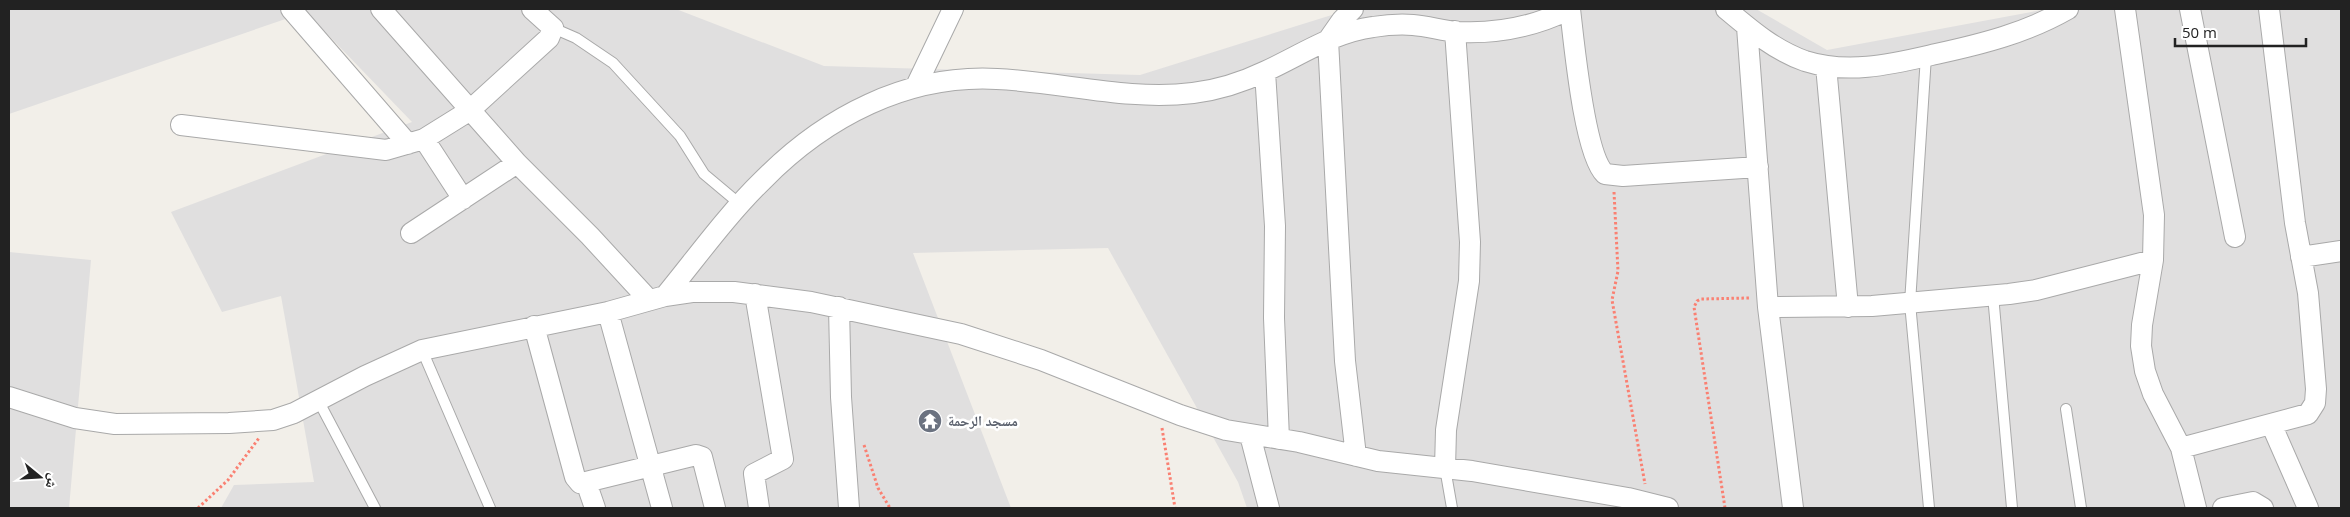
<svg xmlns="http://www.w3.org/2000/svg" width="2350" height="517" font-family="'Open Sans','Noto Naskh Arabic',sans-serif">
<rect width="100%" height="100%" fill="#f2efe9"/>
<path fill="#e0dfdf" d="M9 9H676L824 66 1140 75 1351 9H1756L1827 50 2047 9H2341V508H1247L1238 482 1108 248 913 253 1011 508H221L234 485 314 482 281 296 222 312 171 212 412 122 306 12 9 114Z
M9 252 91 260 69 508H9Z"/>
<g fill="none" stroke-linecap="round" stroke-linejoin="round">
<g stroke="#a9a9a9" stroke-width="12">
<path id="lane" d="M553 28 576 38 613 63 680 136 704 174 741 205
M1926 56 1910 303 1929 508
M1993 295 2012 508
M422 350 490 508
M318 400 375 508
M2066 409 2081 508
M1445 468 1452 508"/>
</g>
<g stroke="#a9a9a9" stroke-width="22">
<path id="street" d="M291 9 408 144
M381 9 517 163 590 236 649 300
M1353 9 1342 20 1328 40 1345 361 1356 456
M1570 9C1574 42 1584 154 1605 174L1623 176 1758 167
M1726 9C1751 30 1774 50 1805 61 1849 75 1892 64 1936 54 1982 44 2026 33 2068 9
M2125 9 2154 215 2153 260 2142 325 2141 346 2145 371 2153 394 2181 448 2196 508
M2190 9 2235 237
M1747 27 1768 307
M1826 66 1848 307
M1265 72 1275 226 1274 318 1279 439
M916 86 953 9
M181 125 386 150 424 139 469 111 549 38 553 28 532 9
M424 139 463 199
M411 233 517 163
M2301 257 2341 251
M755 294 783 459 754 474 759 508
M665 296C697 257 727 215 763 180 825 117 907 74 997 79 1063 82 1127 101 1193 93 1218 90 1243 82 1266 71 1301 55 1334 32 1373 27 1386 25 1400 24 1413 25 1428 26 1443 31 1458 32 1498 34 1534 27 1570 9
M839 307 841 397 849 508
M608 312 662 508
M534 326 575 477 580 483 586 482
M9 397 75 418 115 424 229 423 273 420 294 413 365 376 422 350 608 312 665 296 692 292H734L811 302 961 334 1041 360 1180 415 1226 430 1299 442 1378 461 1472 471 1628 498 1668 508
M2272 426 2308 508
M1250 435 1269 508
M2181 448 2308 414 2315 403 2316 389 2308 293 2295 223 2269 9
M1445 468 1446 430 1469 281 1470 242 1455 31
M595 508 586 482 696 455 702 457 715 508
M1793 508 1768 307 1872 306 2009 294 2036 290 2153 260
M2223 508 2253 502 2263 508"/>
</g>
<path stroke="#fa8072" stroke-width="3" stroke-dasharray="2.5 2.5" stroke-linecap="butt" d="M1614 192 1618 271 1612 300 1645 484
M1162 428 1175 508
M864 445 878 488 890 508
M198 508 228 480 259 438
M1725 508 1694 307 1697 301 1701 299 1749 298"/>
<use href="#lane" stroke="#fff" stroke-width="10"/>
<use href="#street" stroke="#fff" stroke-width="20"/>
</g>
<defs>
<g id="temple-disc" transform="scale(1.25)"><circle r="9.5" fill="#6b7280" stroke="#fff"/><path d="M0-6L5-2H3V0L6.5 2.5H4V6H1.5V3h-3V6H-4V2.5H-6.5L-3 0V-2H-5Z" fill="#fff"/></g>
</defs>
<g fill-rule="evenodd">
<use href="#temple-disc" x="930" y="421"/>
</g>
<g text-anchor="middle" stroke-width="5" stroke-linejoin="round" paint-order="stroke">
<g font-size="14" font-weight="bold" fill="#5b616d" stroke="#fff" text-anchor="start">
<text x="948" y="426">مسجد الرحمة</text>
</g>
</g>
<rect width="2350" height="517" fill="none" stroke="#222222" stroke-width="20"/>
<g transform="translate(40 477) rotate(108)" stroke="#ffffff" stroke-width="4" paint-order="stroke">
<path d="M0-4L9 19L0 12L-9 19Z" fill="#222222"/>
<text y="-8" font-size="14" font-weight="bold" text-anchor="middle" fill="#222222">ش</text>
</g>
<path d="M2175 38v8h131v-8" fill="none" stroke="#222222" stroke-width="2.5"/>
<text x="2182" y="38" font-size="15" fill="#222222" stroke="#ffffff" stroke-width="4" paint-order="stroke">50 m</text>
</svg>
